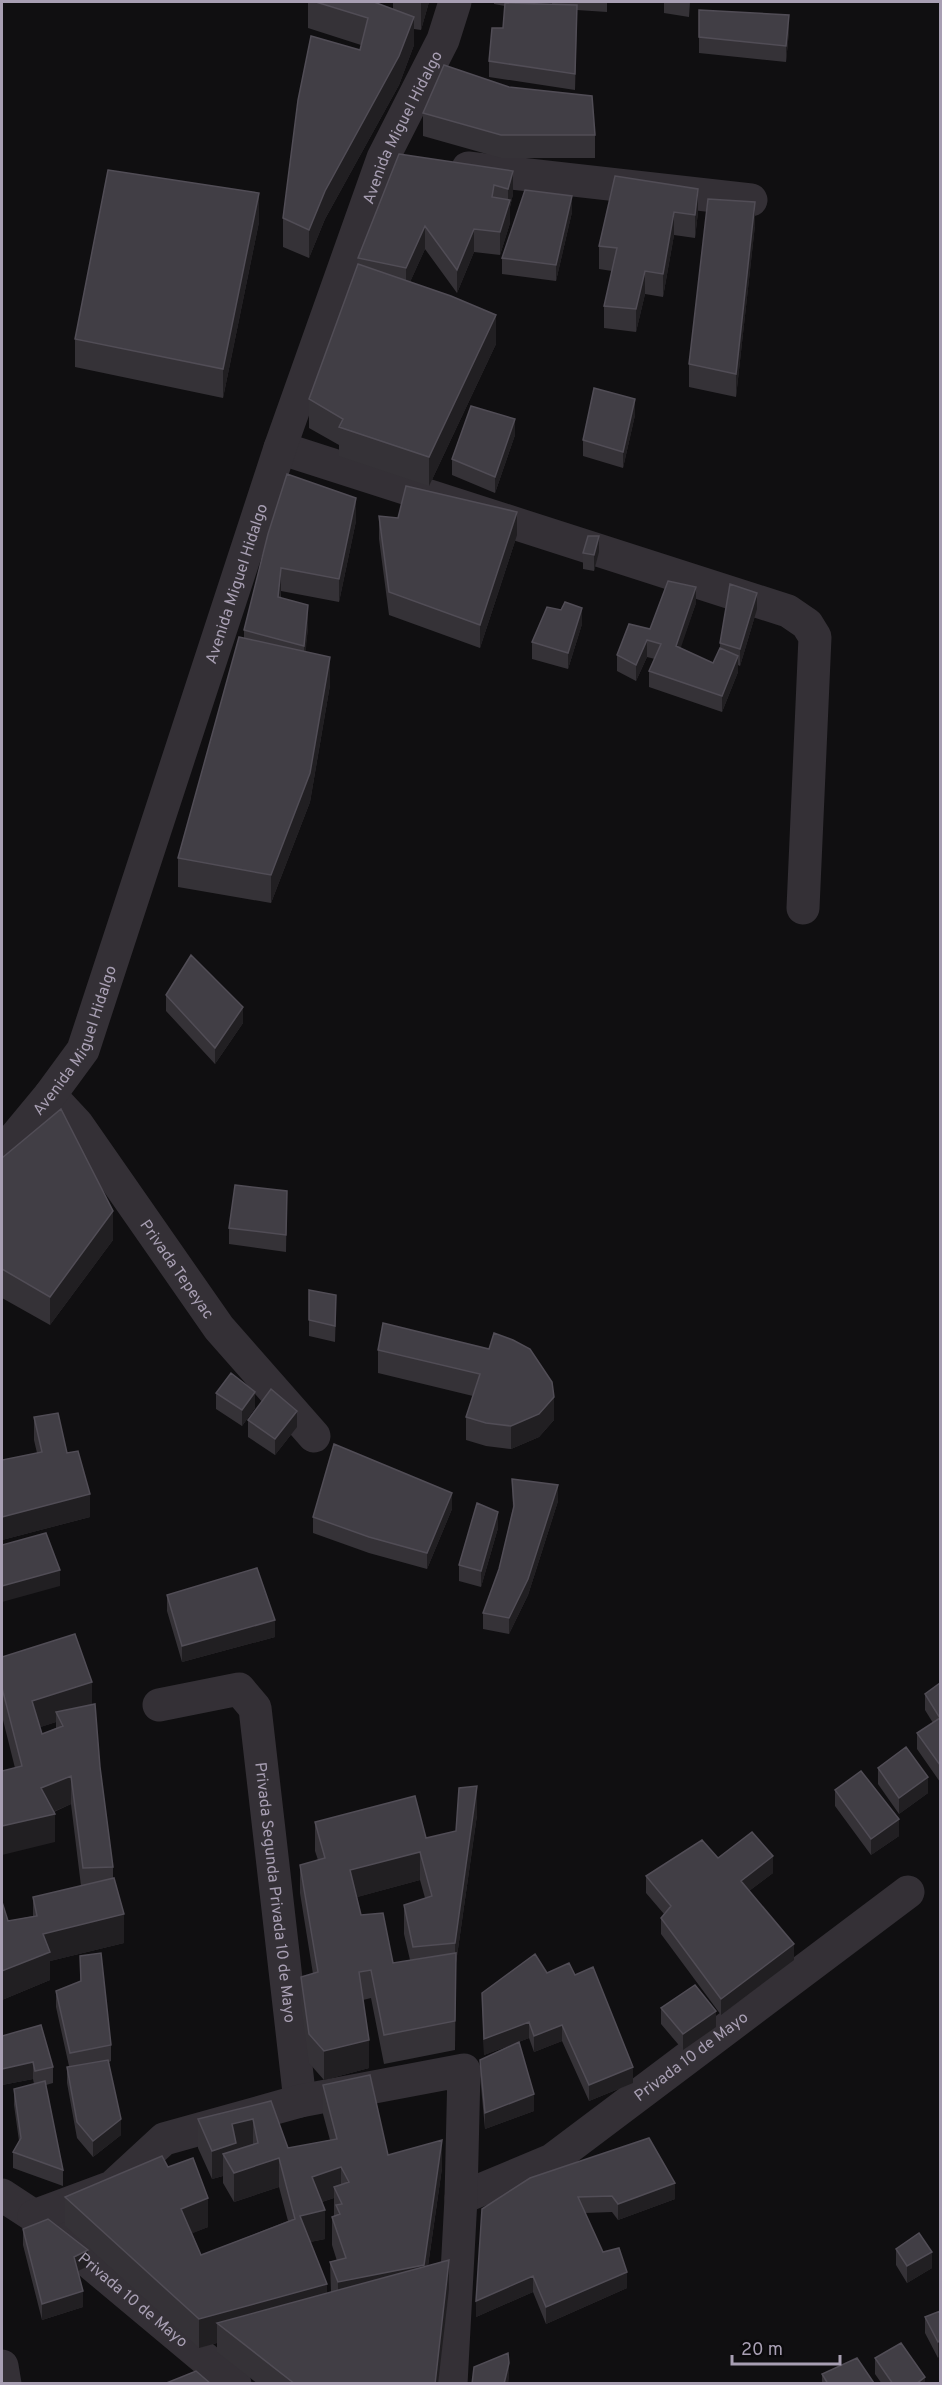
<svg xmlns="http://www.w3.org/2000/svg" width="942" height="2385" font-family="Overpass,sans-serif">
<rect width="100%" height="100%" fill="#100f11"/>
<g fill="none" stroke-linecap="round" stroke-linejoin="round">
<g stroke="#343036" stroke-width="33">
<path d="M468 168 751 200"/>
<path d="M280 448 788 611 807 624 815 637 803 908"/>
<path id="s1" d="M50 1095 77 1124 219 1328 314 1436"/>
<path id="s2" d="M2 1153 50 1095 83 1050 280 448 383 158 443 40 455 2"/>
<path id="s3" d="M159 1705 239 1689 255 1708 300 2101"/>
<path id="s4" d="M2 2195 34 2216 235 2384"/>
<path id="s5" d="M461 2198 552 2160 908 1892"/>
<path d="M34 2216 112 2187 164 2139 300 2101 464 2070 461 2198 451 2384"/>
<path d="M2 2366 5 2384"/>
</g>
</g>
<path fill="#353237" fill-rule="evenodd" d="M308 2H374L393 9V2H429L421 30 414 29V45L399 85 325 219 309 258 283 247V218L360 50 361 45 308 28Z
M494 2H518V3L552 4V2H607V12L577 10 575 90 489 77V61L503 28 505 6 494 4Z
M664 2H690L689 17 664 13Z
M699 10 789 31 786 62 699 53Z
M423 113 595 135V158H501L423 136Z
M513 171V194L510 207V223L500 255 474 252 457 293 425 249 410 282 496 344 429 486 339 456V445L309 428V399L358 264V258Z
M615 176 698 212 695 238 674 235 663 297 645 294 636 332 604 328V306L612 271 599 269V246Z
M572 212 556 281 502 274V258Z
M259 222 223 398 75 367V339Z
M755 225 736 397 689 387V364Z
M635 415 623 468 583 456V440Z
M515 435 495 493 452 475V459Z
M287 474 356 521 339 602 281 591V597L308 628 305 651 330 685 310 802 271 903 178 887V858L244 638V630Z
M379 516 517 535 480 648 389 615 379 539Z
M599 552 594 571 583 569V553Z
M696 603 680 648 713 663 720 648V643L757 609 740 666 738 665V672L722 712 649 687V671L655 659 647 657 636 681 617 671V655L650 629Z
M582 624 568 669 532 659V642Z
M166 995 243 1023 215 1064 166 1011Z
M2 1158 113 1240 50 1325 2 1298Z
M287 1191 286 1252 229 1244V1228Z
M309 1290 336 1311 335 1342 309 1336Z
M489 1349 554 1420 539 1437 511 1449 486 1446 466 1440V1417L473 1396 378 1373V1350Z
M216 1393 255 1408 242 1426 216 1409Z
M34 1417 67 1453 90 1517 2 1540V1460L37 1453 34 1440Z
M248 1420 297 1427 275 1455 248 1437Z
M512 1479 558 1501 528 1595 509 1634 483 1629V1613L499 1569 513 1509Z
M452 1509 427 1569 369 1553 313 1533V1517Z
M498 1528 481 1587 459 1581V1565Z
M167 1595 275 1637 182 1662 167 1611Z
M2 1657 92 1704 113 1867V1878L124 1943 50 1961V1980L2 2000V1902L8 1921 33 1916V1897L81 1886 71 1804 54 1812 55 1842 15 1768 2 1716ZM56 1722V1728L42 1734 40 1727Z
M940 1683V1782L917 1749V1733L933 1723 925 1710V1694Z
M878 1768 928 1793 899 1814 878 1784Z
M835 1790 899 1836 871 1855 835 1806Z
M477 1815 456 1963 455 2050 384 2064 371 1998 363 2000 369 2068 324 2080 309 2063 301 2005V1977L313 1974 300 1893V1865L318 1860 315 1851V1822L426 1838 456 1831ZM420 1880 425 1898 404 1905V1934L410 1960 393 1963 361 1915 357 1897Z
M718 1858 773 1873 749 1891 794 1960 721 2015 661 1934V1918L664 1914 646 1893V1876Z
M80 1956 111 2045V2061L109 2062 121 2135 93 2157 77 2138 67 2083V2067L69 2066 56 2007V1991L80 1982Z
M547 1973 575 1975 633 2083 589 2101 562 2041 534 2052 529 2038 484 2055 482 1993Z
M661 2008 716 2027 683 2050 661 2024Z
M2 2036 53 2067V2083L46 2085 63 2170V2186L13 2168V2152L19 2141 14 2105V2089L34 2084 33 2079 2 2085Z
M480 2060 534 2111 485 2129 480 2076Z
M323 2085 388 2155 442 2168 428 2266 449 2289 438 2384H258L217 2352V2343L199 2348 65 2226V2197L168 2167 208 2227 192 2233 201 2255 288 2221 279 2187 234 2202 223 2183V2176L212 2179 198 2148V2119L271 2101 288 2148 330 2140 323 2114ZM334 2198V2216L332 2217V2245L337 2261 330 2262 331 2292 327 2294 310 2242 325 2239 322 2202Z
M530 2178 675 2199 618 2220 612 2212 585 2213 603 2252 627 2288 546 2324 533 2292 476 2317Z
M23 2229 88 2266 78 2271 83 2307 42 2320 23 2245Z
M896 2249 932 2268 907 2283 896 2265Z
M940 2311 938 2358 925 2333V2317Z
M875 2358 925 2384H882L875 2374Z
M822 2374 874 2384H822Z"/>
<path fill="#211f22" d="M421 2H429L421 30Z
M577 5V22L575 90V74Z
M789 15V31L786 62V46Z
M414 17V45L399 85 325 219 309 258V230L325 191Z
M513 171V194L510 207V223L500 255V232L508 204V189Z
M698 189V212L695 238V215Z
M259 193V222L223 398V369Z
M572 196V212L556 281V265Z
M755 202V225L736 397V374Z
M674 212V235L663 297V274Z
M425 226V249L406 291V268Z
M474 229V252L457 293V270Z
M645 271V294L636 332V309Z
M496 315V344L429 486V457Z
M635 399V415L623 468V452Z
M515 419V435L495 493V477Z
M356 498V521L339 602V579Z
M517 512V535L480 648V625Z
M599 536V552L594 571V555Z
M281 568V591L278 620V597Z
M696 587V603L676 662V646Z
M757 593V609L740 666V649Z
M308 605V628L304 669V646Z
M582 608V624L568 669V653Z
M647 640V657L636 681V665Z
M738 656V672L722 712V696Z
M330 657V685L310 802 271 903V875Z
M243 1007V1023L215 1064V1048Z
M113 1211V1240L50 1325V1297Z
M255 1392V1408L242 1426V1410Z
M554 1397V1420L539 1437 511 1449V1426Z
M297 1411V1427L275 1455V1439Z
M558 1485V1501L528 1595 509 1634V1618Z
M452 1493V1509L427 1569V1553Z
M90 1494V1517L2 1540V1517Z
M498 1512V1528L481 1587V1571Z
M60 1570V1586L2 1602V1586Z
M275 1620V1637L182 1662V1646Z
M92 1682V1711L56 1712V1722L32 1730V1701Z
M71 1776V1804L41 1817V1788Z
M928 1777V1793L899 1814V1798Z
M477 1786V1815L456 1963 455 2050 456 1964 455 1971V1943Z
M55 1814V1842L2 1855V1826Z
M899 1819V1836L871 1855V1839Z
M420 1852V1880L350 1899V1870Z
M773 1856V1873L741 1897V1881Z
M124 1914V1943L50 1961V1980L2 2000V1971L43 1934Z
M794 1944V1960L721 2015V1999Z
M716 2011V2027L683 2050V2034Z
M529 2022V2038L484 2055V2039Z
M562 2025V2041L534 2052V2036Z
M369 2040V2068L324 2080V2051Z
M33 2062V2079L2 2085V2069Z
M633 2067V2083L589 2101V2085Z
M534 2094V2111L485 2129V2113Z
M121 2119V2135L93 2157V2141Z
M253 2119V2147L223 2154V2176L212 2179V2151L232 2124Z
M442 2140V2168L424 2293 338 2311V2282Z
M279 2158V2187L234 2202V2173Z
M341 2167V2195L334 2187V2198L312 2205V2177Z
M675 2183V2199L618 2220V2204Z
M208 2198V2227L181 2238V2209Z
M325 2210V2239L300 2244V2216Z
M88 2250V2266L74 2273V2257Z
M932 2252V2268L907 2283V2266Z
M449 2260V2289L438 2384H435Z
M627 2272V2288L546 2324V2307Z
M533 2276V2292L476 2317V2301Z
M327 2284V2313L217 2323V2343L199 2348V2319Z
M83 2291V2307L42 2320V2304Z
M940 2340V2356L938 2358V2342Z
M509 2363V2379L508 2384H504Z
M925 2377V2384H916Z"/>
<path fill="#413e45" stroke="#514d56" stroke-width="1.5" d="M316 2H374L414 17 399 56 325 191 309 230 283 218 298 100 311 36 360 50 368 18Z
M505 3 577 5 575 74 489 61 492 28H503Z
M699 10 789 15 786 46 699 37Z
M444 65 509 87 592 96 595 135H501L423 113Z
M399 154 513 171 508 189 494 185 492 197 510 200 500 232 474 229 457 270 425 226 406 268 358 258Z
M108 170 259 193 223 369 75 339Z
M615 176 698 189 695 215 674 212 663 274 645 271 636 309 604 306 617 248 599 246Z
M525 190 572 196 556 265 502 258Z
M708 199 755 202 736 374 689 364Z
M358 264 451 296 496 315 429 457 339 427 343 419 309 399Z
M594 388 635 399 623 452 583 440Z
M471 406 515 419 495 477 452 459Z
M287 474 356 498 339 579 281 568 278 597 308 605 304 646 244 630 268 534Z
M406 486 517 512 480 625 389 592 379 516 398 518Z
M588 536H599L594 555 583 553Z
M668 581 696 587 676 646 713 663 720 648 738 656 722 696 649 671 661 644 647 640 636 665 617 655 629 624 650 629Z
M730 584 757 593 740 649 720 643Z
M565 602 582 608 568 653 532 642 547 607 561 610Z
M239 637 330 657 310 773 271 875 178 858Z
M191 955 243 1007 215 1048 166 995Z
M61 1109 113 1211 50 1297 2 1269V1158Z
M235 1185 287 1191 286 1235 229 1228Z
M309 1290 336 1295 335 1326 309 1320Z
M383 1323 489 1349 494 1333 513 1340 530 1349 552 1382 554 1397 539 1414 511 1426 486 1423 466 1417 480 1374 378 1350Z
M231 1373 255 1392 242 1410 216 1393Z
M271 1389 297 1411 275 1439 248 1420Z
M58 1413 67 1453 78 1451 90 1494 2 1517V1460L42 1452 34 1417Z
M334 1444 452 1493 427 1553 369 1537 313 1517Z
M512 1479 558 1485 528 1579 509 1618 483 1613 499 1569 514 1506Z
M477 1503 498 1512 481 1571 459 1565Z
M46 1533 60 1570 2 1586V1545Z
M257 1568 275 1620 182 1646 167 1595Z
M75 1634 92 1682 32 1701 42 1734 63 1726 56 1712 95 1704 100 1767 113 1867 83 1868 71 1776 41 1788 55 1814 2 1826V1771L22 1766 2 1688V1657Z
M940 1683V1765L917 1733 940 1718 925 1694Z
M906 1747 928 1777 899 1798 878 1768Z
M861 1771 899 1819 871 1839 835 1790Z
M477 1786 455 1943 413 1947 404 1905 432 1896 420 1852 350 1870 361 1915 383 1913 393 1963 456 1953 455 2021 384 2035 371 1970 359 1972 369 2040 324 2051 309 2034 301 1977 318 1972 300 1865 325 1858 315 1822 415 1796 426 1838 456 1831 459 1788Z
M752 1832 773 1856 741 1881 794 1944 721 1999 661 1918 671 1906 646 1876 702 1840 718 1858Z
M114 1878 124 1914 43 1934 50 1952 2 1971V1902L8 1921 37 1916 33 1897Z
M101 1953 111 2045 70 2053 56 1991 81 1981 80 1956Z
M535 1954 547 1973 569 1963 575 1975 593 1967 633 2067 589 2085 562 2025 534 2036 529 2022 484 2039 482 1993Z
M695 1985 716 2011 683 2034 661 2008Z
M41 2025 53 2067 35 2071 33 2062 2 2069V2036Z
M519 2042 534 2094 485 2113 480 2060Z
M108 2060 121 2119 93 2141 77 2122 67 2067Z
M370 2075 388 2155 442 2140 424 2265 338 2282 330 2262 346 2258 332 2217 340 2214 336 2205 342 2204 334 2187 349 2182 341 2167 312 2177 325 2210 300 2216 327 2284 199 2319 65 2197 162 2156 168 2167 193 2158 208 2198 181 2209 201 2255 295 2219 279 2158 234 2173 223 2154 258 2143 253 2119 232 2124 236 2143 212 2151 198 2119 271 2101 288 2148 337 2139 323 2085Z
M45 2081 63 2170 13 2152 21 2138 14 2089Z
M649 2138 675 2183 618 2204 612 2196 578 2197 603 2252 619 2248 627 2272 546 2307 533 2276 476 2301 482 2209 530 2178Z
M48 2219 88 2250 74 2257 83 2291 42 2304 23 2229Z
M919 2233 932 2252 907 2266 896 2249Z
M449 2260 435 2384H295L217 2323Z
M940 2311V2340L938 2342 925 2317Z
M901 2343 925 2377 916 2384H893L875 2358Z
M508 2353 509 2363 504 2384H472L474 2367Z
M857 2358 874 2383 828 2384 822 2374Z
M196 2371 211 2384H164Z"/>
<g text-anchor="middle" stroke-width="4.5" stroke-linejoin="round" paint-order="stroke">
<g font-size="16" fill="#a89fb3" stroke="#0b0a0c">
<text dy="6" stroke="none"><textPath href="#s2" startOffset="1108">Avenida Miguel Hidalgo</textPath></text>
<text dy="6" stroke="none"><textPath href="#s2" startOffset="622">Avenida Miguel Hidalgo</textPath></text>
<text dy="6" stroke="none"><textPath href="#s2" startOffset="136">Avenida Miguel Hidalgo</textPath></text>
<text dy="6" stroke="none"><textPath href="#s1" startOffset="216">Privada Tepeyac</textPath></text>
<text dy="6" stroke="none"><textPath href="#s3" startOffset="292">Privada Segunda Privada 10 de Mayo</textPath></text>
<text dy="6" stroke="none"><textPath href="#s5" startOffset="272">Privada 10 de Mayo</textPath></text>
<text dy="6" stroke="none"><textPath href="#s4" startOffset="168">Privada 10 de Mayo</textPath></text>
</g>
</g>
<rect width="942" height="2385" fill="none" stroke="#a89fb3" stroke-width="6"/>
<path d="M732 2355v9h108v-9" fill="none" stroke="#a89fb3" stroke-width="3"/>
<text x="741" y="2355" font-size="18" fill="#a89fb3" stroke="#0b0a0c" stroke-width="4.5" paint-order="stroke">20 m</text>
</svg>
